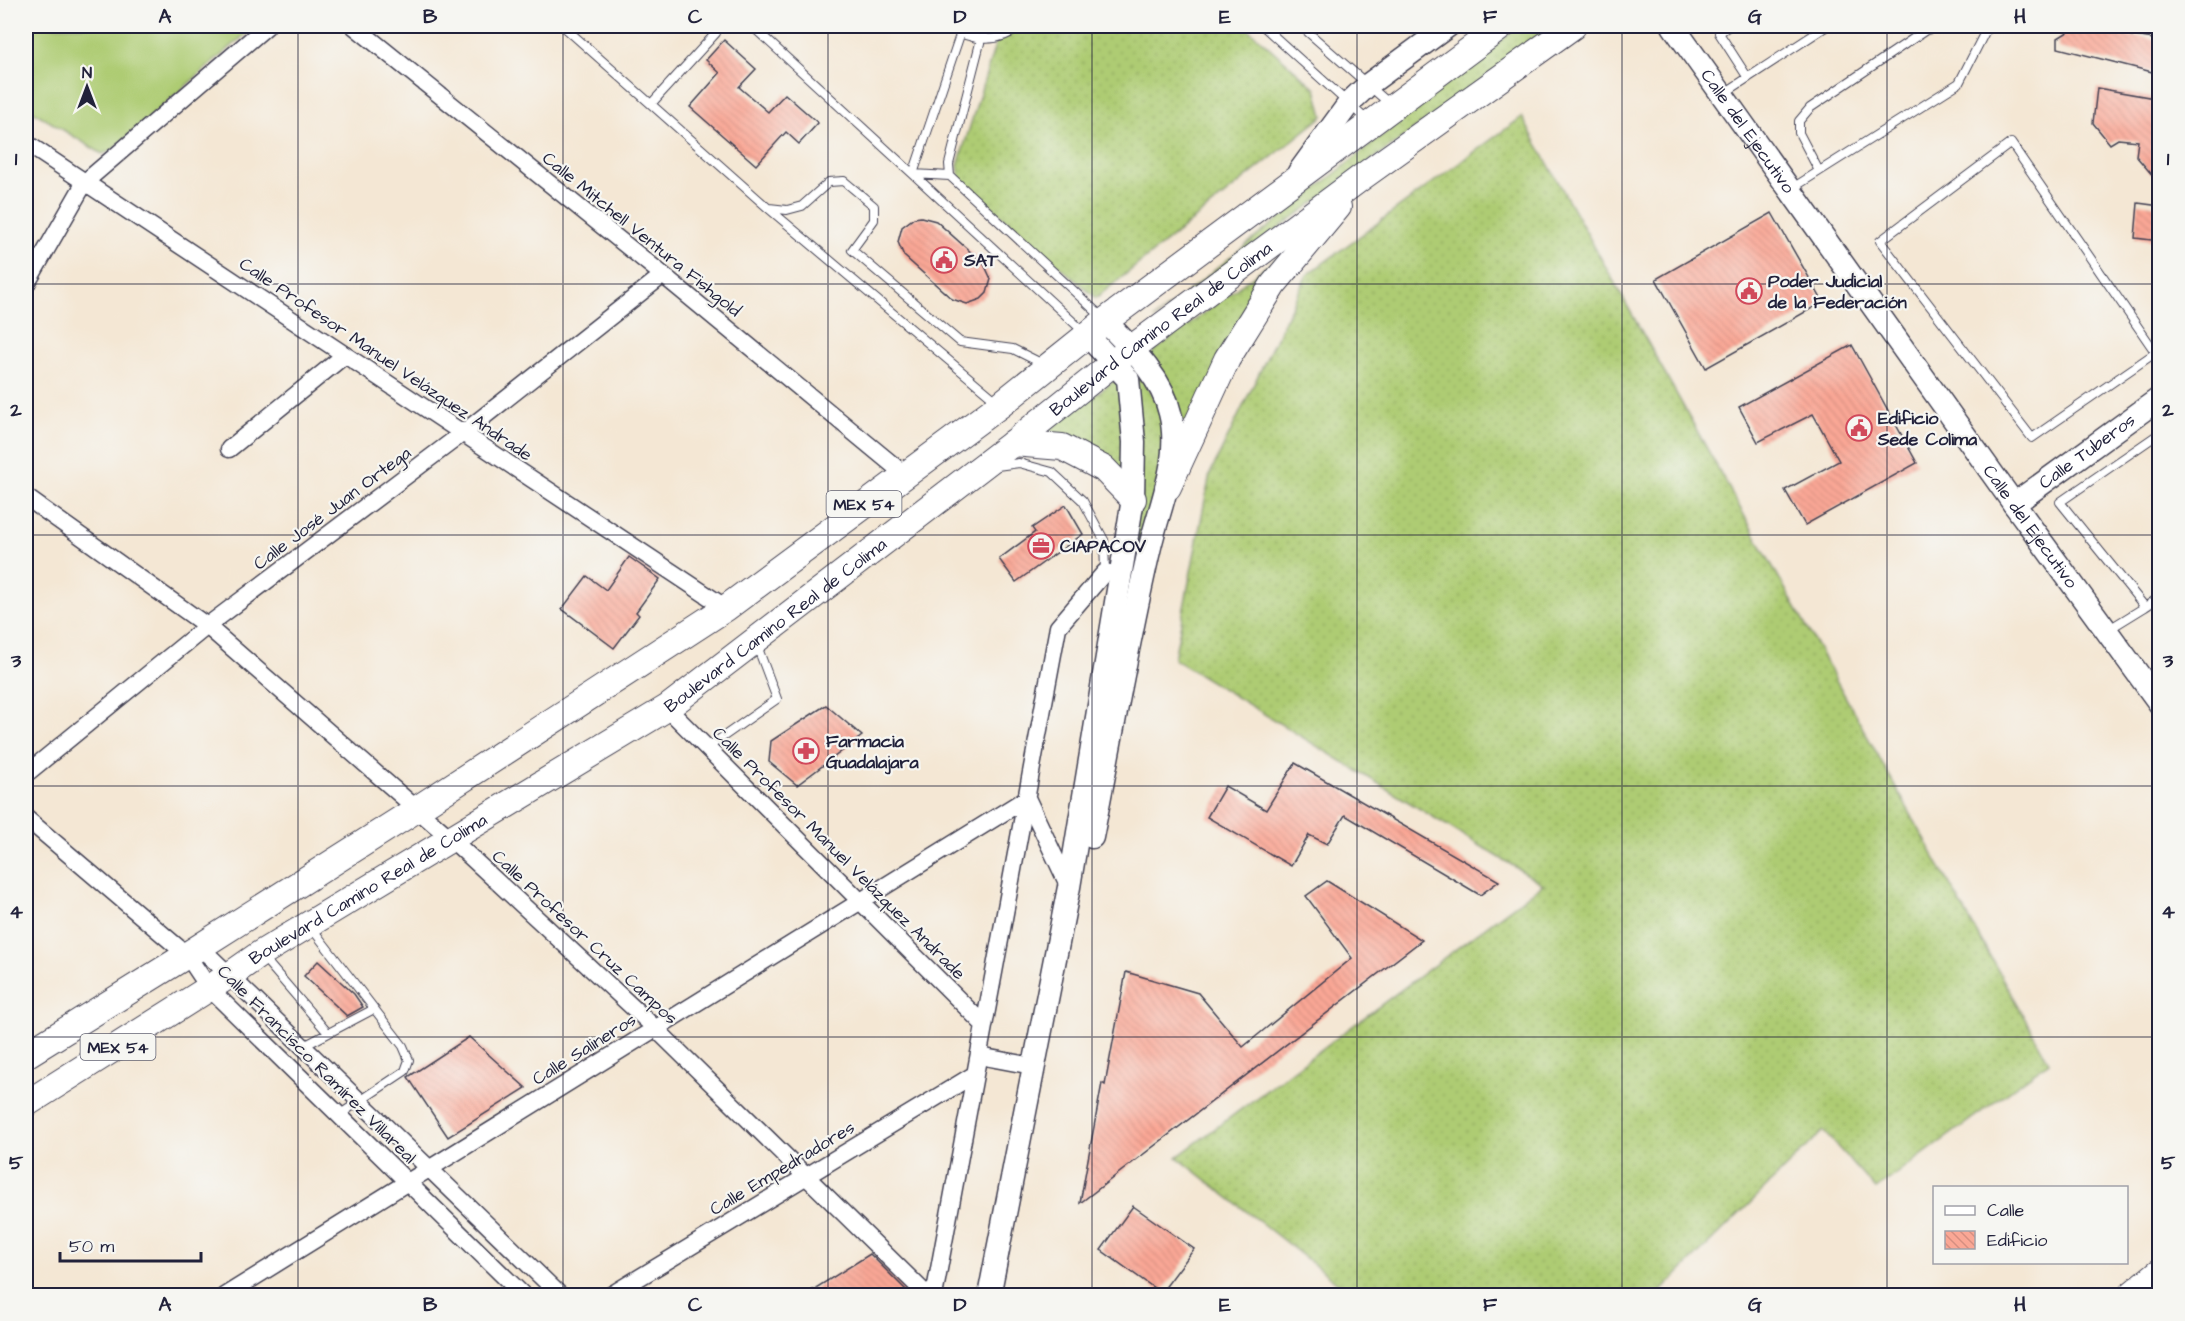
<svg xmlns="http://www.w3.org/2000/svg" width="2185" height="1321" font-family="'Architects Daughter',sans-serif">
<defs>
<pattern id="grass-dots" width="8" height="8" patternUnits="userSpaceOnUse" patternTransform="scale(1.5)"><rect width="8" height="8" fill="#aecc73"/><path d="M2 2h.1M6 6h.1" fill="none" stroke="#95af64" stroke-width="1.8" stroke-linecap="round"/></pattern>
<pattern id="building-back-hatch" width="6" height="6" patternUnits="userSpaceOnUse" patternTransform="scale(1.5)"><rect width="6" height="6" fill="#faa795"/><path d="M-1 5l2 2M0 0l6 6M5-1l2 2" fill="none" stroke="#d68f81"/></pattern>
</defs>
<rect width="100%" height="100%" fill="#f6f6f2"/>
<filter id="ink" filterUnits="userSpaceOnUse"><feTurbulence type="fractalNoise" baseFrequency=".0167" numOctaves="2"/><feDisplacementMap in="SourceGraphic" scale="12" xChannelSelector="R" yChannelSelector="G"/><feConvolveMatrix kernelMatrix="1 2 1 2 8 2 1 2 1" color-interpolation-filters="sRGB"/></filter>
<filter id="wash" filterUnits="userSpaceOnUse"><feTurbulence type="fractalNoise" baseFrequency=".008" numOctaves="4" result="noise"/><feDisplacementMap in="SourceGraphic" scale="24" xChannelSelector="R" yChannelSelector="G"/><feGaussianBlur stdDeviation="1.35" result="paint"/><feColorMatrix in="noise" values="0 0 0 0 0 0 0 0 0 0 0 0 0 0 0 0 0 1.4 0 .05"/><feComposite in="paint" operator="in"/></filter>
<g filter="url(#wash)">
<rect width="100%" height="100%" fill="#f4e7d4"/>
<path fill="url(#grass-dots)" stroke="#687757" stroke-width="1.5" d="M1001 26H1245L1316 89 1323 116 1096 298 960 180 958 165Z
M1521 26H1556L1154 319 1501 40Z
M1522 117 2049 1062 1876 1189 1823 1131 1657 1295H1353L1177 1157 1543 884 1174 659 1210 474 1307 275Z
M1307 235 1180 437 1148 356Z
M1142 376 1161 410 1165 445 1137 576 1128 574 1135 382Z
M1119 377 1126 481 1041 436Z"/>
<path fill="#aecc73" stroke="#687757" stroke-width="1.5" d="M26 26H255L111 151 102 154 26 107Z"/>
<g id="blocks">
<path fill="url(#building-back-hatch)" d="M2076 27 2160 40V74L2058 48V38Z
M724 40 756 69 739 87 768 112 785 94 818 123 799 144 786 132 756 165 690 107 720 73 706 60Z
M2097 88 2160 99V184L2136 156 2138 141 2118 139 2110 144 2093 123Z
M2138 203 2160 206V241L2135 238Z
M1772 213 1823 302 1706 368 1656 279Z
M921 217 936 221 984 264 991 279 987 293 981 299 967 304 952 299 904 256 898 242 902 227 914 218Z
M1852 345 1917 463 1805 525 1785 490 1839 461 1813 414 1758 442 1739 407Z
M1066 505 1083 534 1016 582 999 559 1035 532 1032 528Z
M629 557 660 579 636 612 639 615 614 648 562 609 587 576 606 590Z
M826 705 862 736 797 785 769 762 771 741Z
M1295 763 1499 881 1480 895 1345 815 1327 844 1309 835 1291 866 1207 817 1225 786 1266 810Z
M1327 881 1422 940 1080 1203 1102 1083 1105 1085 1126 972 1198 993 1243 1047 1352 958 1306 896Z
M318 961 354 994 363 1007 347 1016 304 976Z
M469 1037 526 1088 448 1137 408 1077Z
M1133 1206 1194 1249 1161 1293 1101 1250Z
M870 1254 912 1296H803Z"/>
</g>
</g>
<g filter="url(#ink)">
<use href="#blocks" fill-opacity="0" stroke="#424052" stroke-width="1.5"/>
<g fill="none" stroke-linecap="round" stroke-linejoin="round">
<g stroke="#424052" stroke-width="10">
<path id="lane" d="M563 26 768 208 998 402
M752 26 913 174 950 176
M949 26C971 42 999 44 1021 26
M963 26 913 174 1084 332
M988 26 981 39 949 164 950 176 1103 318
M1263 26 1369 122
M1301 26 1391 105
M1729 26 1719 33 1748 78
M2139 26 2160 29
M1723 94 1827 26
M651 104 716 33 708 26
M1819 171 1799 133V121L1810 108 1926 30 1946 26 1987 28 2002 26
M1791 189 1959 83 1987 28
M769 208 787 210 802 206 829 182 844 181 874 206V220L852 250 960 342 1013 349 1045 365
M2155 353 2032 438 1880 241 2011 143 2160 359
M2160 433 2060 502 2145 607 2160 597
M997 466 1019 463 1052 472 1083 501 1104 540 1105 572
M2106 631 2145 607
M707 748 777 699 756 643
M310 926 403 1046 409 1060 405 1071 339 1115
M262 956 328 1033
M304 1046 374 1009"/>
</g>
<g stroke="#424052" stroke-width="19">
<path id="street" d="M354 26 663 275 904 474
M26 143 726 608
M26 285 85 182 267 26
M229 449 345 355
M26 497 207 626 450 838 655 1028 928 1296
M667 708 984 1025
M26 774 207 626 463 433 663 275
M26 818 187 955 209 988 524 1296
M200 947 561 1296
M979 1056 1033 1066
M224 1296 1027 798 1069 887
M609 1296 975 1074
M934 1296 1058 627 1105 572 1121 575"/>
</g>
<g stroke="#424052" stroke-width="25">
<g id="secondary">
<path id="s1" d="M1673 26 2014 504 2160 704"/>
<path d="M1299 172 1350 102 1369 84 1448 26"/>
<path id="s2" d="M2014 504 2160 398"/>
<path d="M1092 837C1111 742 1127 645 1149 551 1159 506 1182 460 1170 413 1162 377 1130 347 1105 321"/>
<path d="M989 1296 1069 887 1133 499 1134 442 1128 379 1088 336"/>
</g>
</g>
<g stroke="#424052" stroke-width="28">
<g id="primary">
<path d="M1013 443 1062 447 1104 469 1133 499"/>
<path d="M1168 487 1227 359 1273 285 1338 207"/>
<path d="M26 1055 187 955 417 809 726 608 1000 405 1105 321 1502 26"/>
<path id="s3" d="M26 1104 230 975 260 954 667 708 1013 443 1132 348 1362 177 1573 26"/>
</g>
</g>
<g stroke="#424052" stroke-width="32">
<path id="highway" d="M2133 1296 2160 1274"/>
</g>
<use href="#lane" stroke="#fff" stroke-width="8"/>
<use href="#street" stroke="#fff" stroke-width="16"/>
<use href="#secondary" stroke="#fff" stroke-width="22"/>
<use href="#primary" stroke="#fff" stroke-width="26"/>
<use href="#highway" stroke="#fff" stroke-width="30"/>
</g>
</g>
<path fill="none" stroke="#22223b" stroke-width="1.5" stroke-opacity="0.55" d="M298 26V1296M563 26V1296M828 26V1296M1092 26V1296M1357 26V1296M1622 26V1296M1887 26V1296M26 284H2160M26 535H2160M26 786H2160M26 1037H2160"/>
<defs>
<g id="civic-ring" transform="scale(1.35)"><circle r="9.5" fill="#f6f6f2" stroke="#d1495b" stroke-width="1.5"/><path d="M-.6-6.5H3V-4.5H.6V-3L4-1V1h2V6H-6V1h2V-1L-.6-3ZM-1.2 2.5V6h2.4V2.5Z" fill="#d1495b"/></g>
<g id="office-ring" transform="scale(1.35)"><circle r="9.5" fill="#f6f6f2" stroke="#d1495b" stroke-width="1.5"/><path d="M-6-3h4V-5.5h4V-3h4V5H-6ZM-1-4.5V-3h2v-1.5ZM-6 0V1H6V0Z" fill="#d1495b"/></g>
<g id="pharmacy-ring" transform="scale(1.35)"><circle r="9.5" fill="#f6f6f2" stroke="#d1495b" stroke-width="1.5"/><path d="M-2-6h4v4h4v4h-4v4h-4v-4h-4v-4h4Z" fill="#d1495b"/></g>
</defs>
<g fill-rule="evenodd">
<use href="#civic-ring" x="944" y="260"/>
<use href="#civic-ring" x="1749" y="291"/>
<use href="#civic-ring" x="1859" y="428"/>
<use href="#office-ring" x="1041" y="546"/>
<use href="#pharmacy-ring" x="806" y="751"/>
</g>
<g text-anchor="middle" stroke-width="4.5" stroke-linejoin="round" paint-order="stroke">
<g fill="#f6f6f2" stroke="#626272" stroke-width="1.5">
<rect x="826.5" y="491" width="75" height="26" rx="4.5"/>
<rect x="80.5" y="1034" width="75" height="26" rx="4.5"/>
</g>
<g font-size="16" font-weight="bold" fill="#22223b">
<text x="864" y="510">MEX 54</text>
<text x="118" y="1053">MEX 54</text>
</g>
<g font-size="18" fill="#22223b" stroke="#f6f6f2">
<text dy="6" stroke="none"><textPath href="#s1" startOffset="129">Calle del Ejecutivo</textPath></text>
<text transform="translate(642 234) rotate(39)" y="6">Calle Mitchell Ventura Fishgold</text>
<text dy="6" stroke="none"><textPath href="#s3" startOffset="1376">Boulevard Camino Real de Colima</textPath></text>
<text transform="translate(386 359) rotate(34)" y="6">Calle Profesor Manuel Velázquez Andrade</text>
<text dy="6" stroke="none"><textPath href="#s2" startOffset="90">Calle Tuberos</textPath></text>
<text transform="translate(332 508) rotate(-37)" y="6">Calle José Juan Ortega</text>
<text dy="6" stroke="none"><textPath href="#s1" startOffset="615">Calle del Ejecutivo</textPath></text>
<text dy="6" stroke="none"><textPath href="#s3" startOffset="890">Boulevard Camino Real de Colima</textPath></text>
<text transform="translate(839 853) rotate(45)" y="6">Calle Profesor Manuel Velázquez Andrade</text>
<text dy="6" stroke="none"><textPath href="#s3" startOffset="404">Boulevard Camino Real de Colima</textPath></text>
<text transform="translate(585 937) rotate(43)" y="6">Calle Profesor Cruz Campos</text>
<text transform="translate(584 1049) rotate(-32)" y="6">Calle Salineros</text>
<text transform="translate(317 1064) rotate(45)" y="6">Calle Francisco Ramírez Villareal</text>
<text transform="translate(782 1168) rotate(-31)" y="6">Calle Empedradores</text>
</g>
<g font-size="18" font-weight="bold" fill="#22223b" stroke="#f6f6f2" text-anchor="start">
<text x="964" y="266">SAT</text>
<text x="1768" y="287">Poder Judicial<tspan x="1768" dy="21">de la Federación</tspan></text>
<text x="1878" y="424">Edificio<tspan x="1878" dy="21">Sede Colima</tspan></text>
<text x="1060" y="552">CIAPACOV</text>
<text x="826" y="747">Farmacia<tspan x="826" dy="21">Guadalajara</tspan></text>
</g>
</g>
<rect width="2185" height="1321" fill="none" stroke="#f6f6f2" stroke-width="66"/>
<rect x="1933" y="1186" width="195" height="78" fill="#f6f6f2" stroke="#a1a1a9" stroke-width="1.5"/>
<rect x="1945" y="1206" width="30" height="9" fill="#ffffff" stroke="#a1a1a9" stroke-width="1.5"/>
<text x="1987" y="1216" font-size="18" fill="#22223b">Calle</text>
<rect x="1945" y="1231" width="30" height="18" fill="url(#building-back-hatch)" stroke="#a1a1a9" stroke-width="1.5"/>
<text x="1987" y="1246" font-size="18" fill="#22223b">Edificio</text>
<g transform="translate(87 87)" stroke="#f6f6f2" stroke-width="4.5" paint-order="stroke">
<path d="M0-4.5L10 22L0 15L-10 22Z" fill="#22223b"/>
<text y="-9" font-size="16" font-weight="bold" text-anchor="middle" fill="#22223b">N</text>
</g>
<path d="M60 1252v9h141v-9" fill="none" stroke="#22223b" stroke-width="3"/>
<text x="69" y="1252" font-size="18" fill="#22223b" stroke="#f6f6f2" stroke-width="4.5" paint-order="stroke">50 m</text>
<rect x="33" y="33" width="2119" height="1255" fill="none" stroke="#22223b" stroke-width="2"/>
<g font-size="20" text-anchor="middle" font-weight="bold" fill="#22223b">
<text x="165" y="23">A</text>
<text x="430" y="23">B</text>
<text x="695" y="23">C</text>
<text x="960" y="23">D</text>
<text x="1225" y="23">E</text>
<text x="1490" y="23">F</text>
<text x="1755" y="23">G</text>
<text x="2020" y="23">H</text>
<text x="16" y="165">1</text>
<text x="2168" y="165">1</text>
<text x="16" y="416">2</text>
<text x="2168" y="416">2</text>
<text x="16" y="667">3</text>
<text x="2168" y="667">3</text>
<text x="16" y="918">4</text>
<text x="2168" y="918">4</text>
<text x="16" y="1169">5</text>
<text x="2168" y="1169">5</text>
<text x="165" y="1311">A</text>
<text x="430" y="1311">B</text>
<text x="695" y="1311">C</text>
<text x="960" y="1311">D</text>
<text x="1225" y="1311">E</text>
<text x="1490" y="1311">F</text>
<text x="1755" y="1311">G</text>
<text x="2020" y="1311">H</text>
</g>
</svg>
